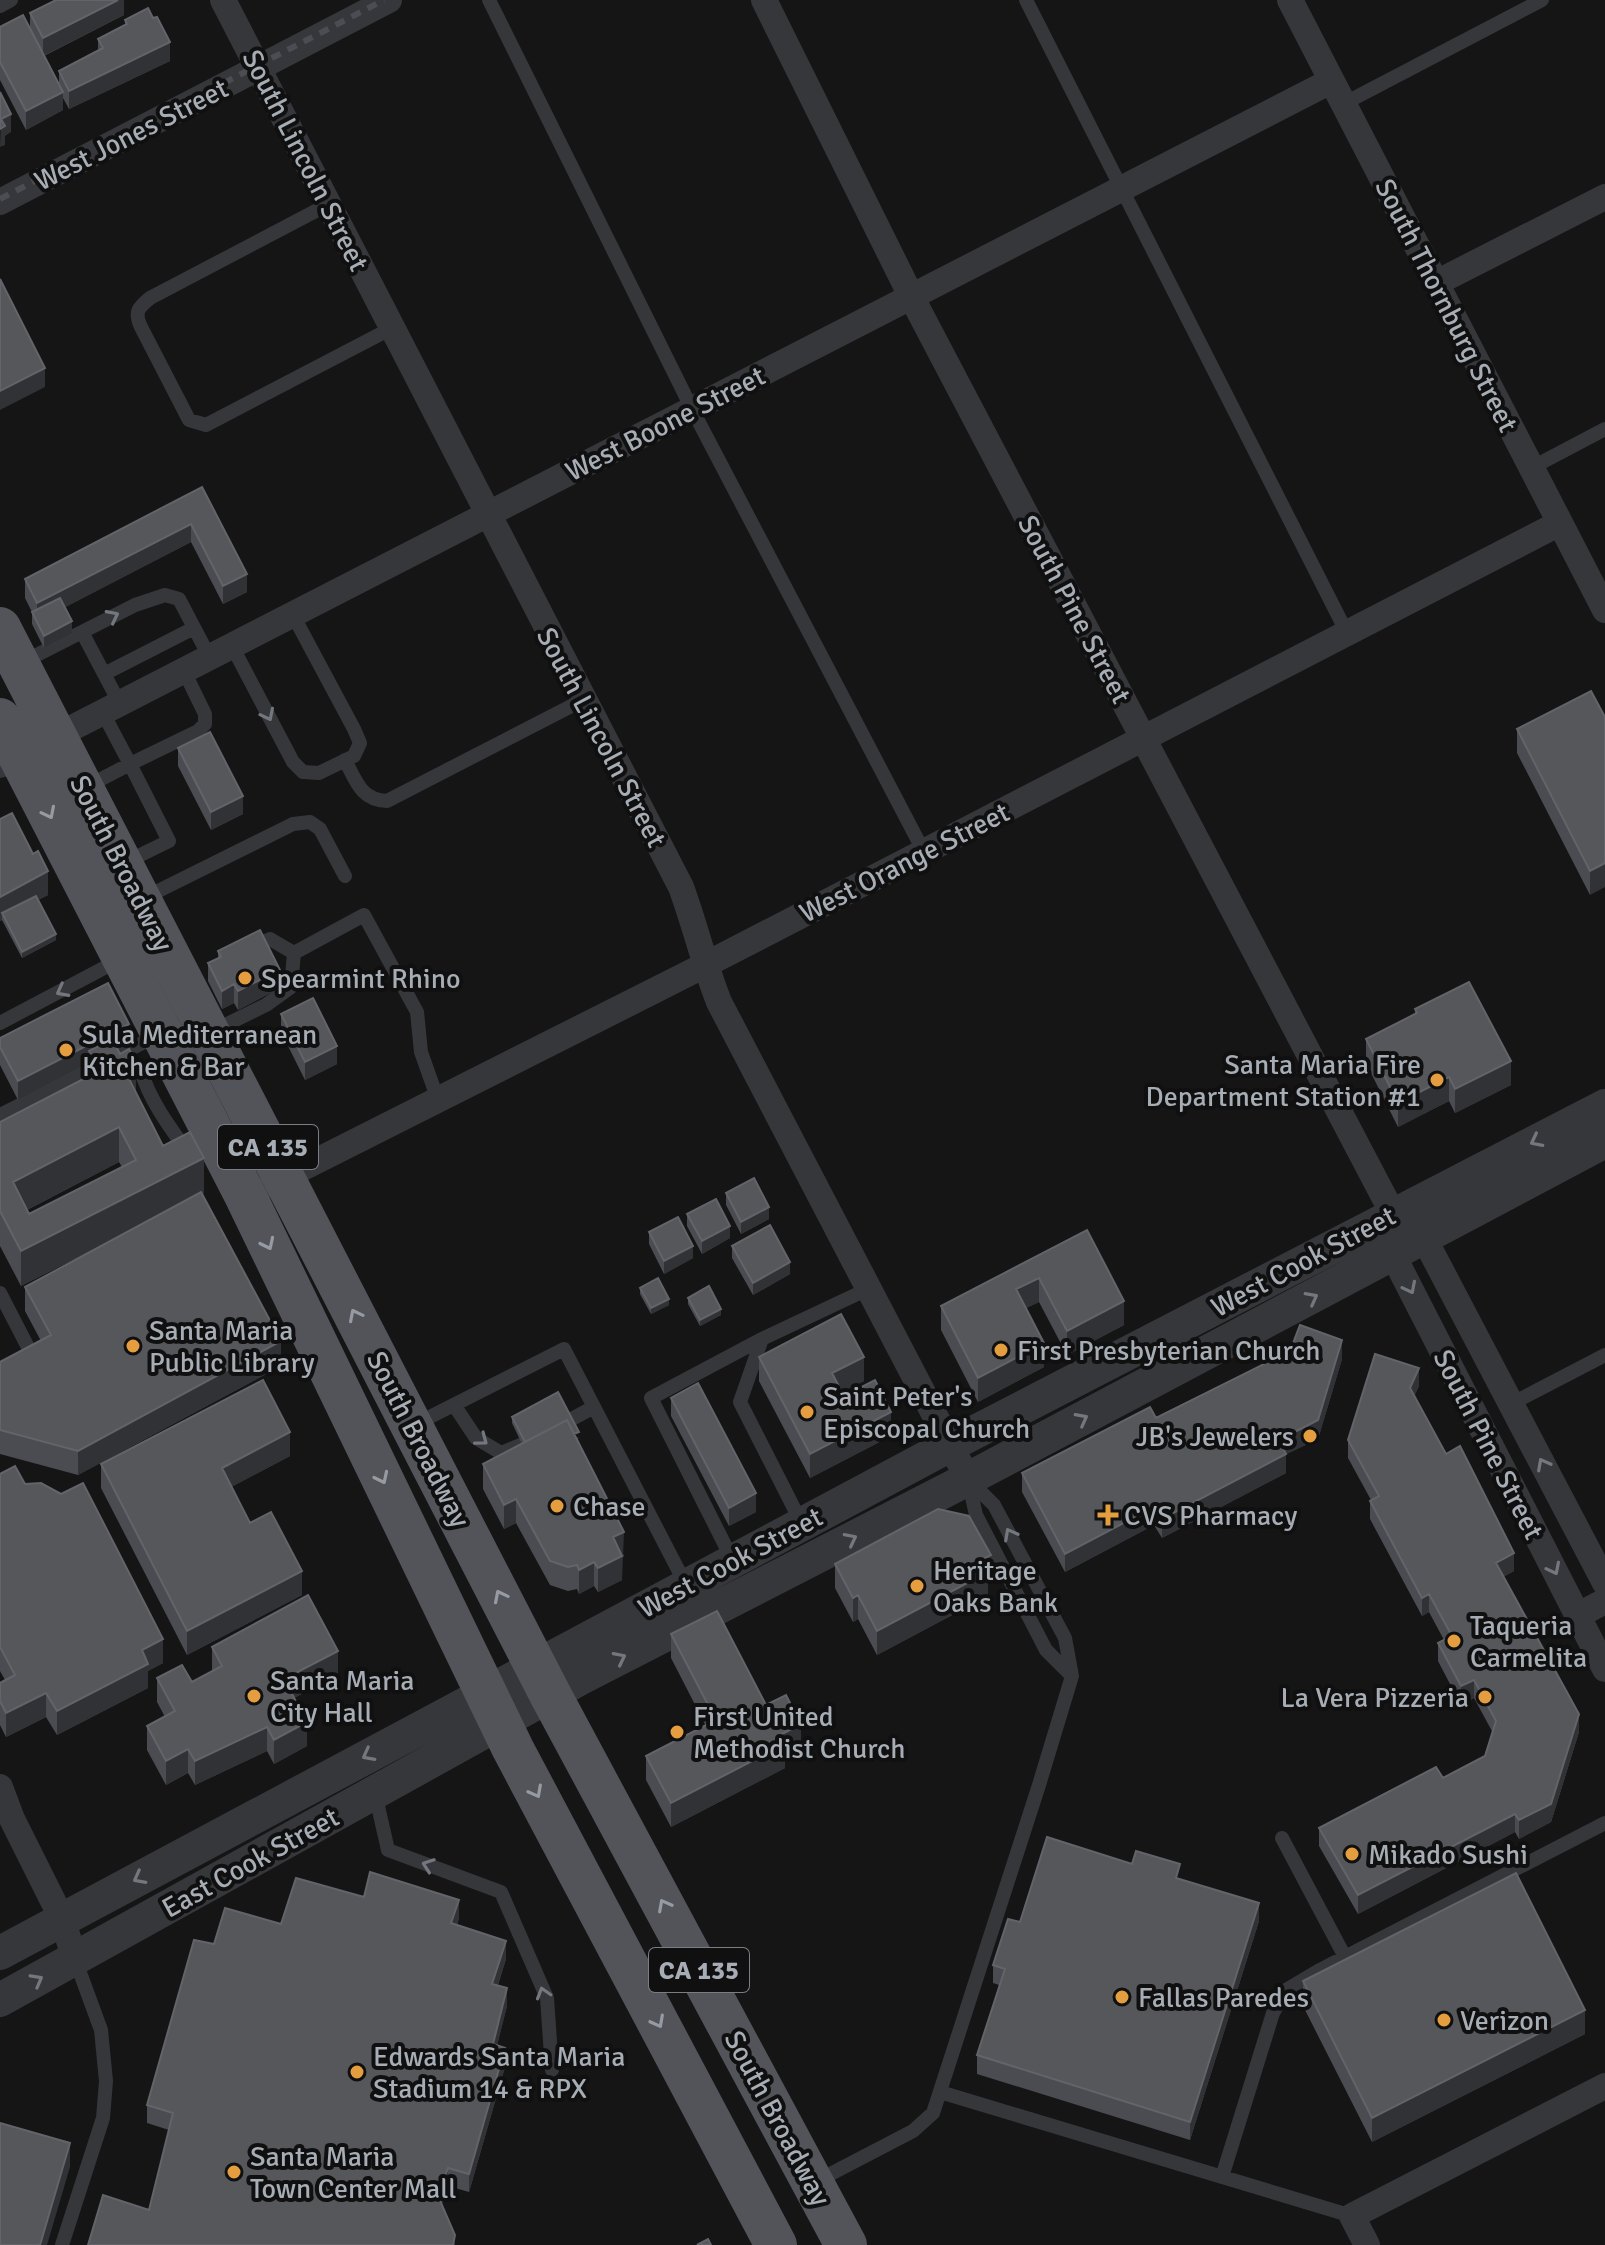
<svg xmlns="http://www.w3.org/2000/svg" width="1605" height="2245" font-family="Signika,sans-serif">
<rect width="100%" height="100%" fill="#151516"/>
<g fill="none" stroke-linecap="round" stroke-linejoin="round">
<path stroke="#36373b" stroke-width="14" d="M489 0 692 409 924 852
M1026 0 1347 633
M0 6 11 0
M1343 104 1542 0
M329 204 150 298C138 308 134 312 141 327L189 420 206 425 392 328
M1531 468 1605 429
M82 632 120 704
M232 646 293 762 303 772 319 773 354 756 360 743 354 729 293 615
M23 662 135 605 165 595 179 599 210 658
M104 674 194 628
M103 713 130 764 198 731 205 724V714L184 671
M345 760C356 781 361 800 387 801L583 700
M86 787 130 764 169 841 126 862
M142 899 293 824 310 822 320 829 345 876
M249 949 270 939 294 953
M294 953 364 915 417 1012 421 1052 438 1100
M0 1023 119 960
M213 1031 266 1005 291 987 294 953
M140 1068C149 1099 168 1125 187 1151
M0 1115 160 1034
M0 1293 31 1353 0 1370
M762 1339 740 1402 802 1524
M1511 1404 1605 1355
M454 1405 476 1438 501 1453 523 1444
M570 1420 594 1407
M416 1424 564 1349 686 1585
M968 1479 976 1515 1046 1650 1072 1676
M733 1561 651 1398 762 1339 870 1288
M375 1793 388 1850 501 1892 547 1998 552 2070
M1282 1838 1345 1957
M940 2092 1352 2216
M1222 2177 1273 2013 1286 1990 1318 1971 1605 1823
M817 2181 913 2131 933 2113 1039 1785 1072 1676 1065 1638 994 1505 968 1479
M62 2245 103 2118 106 2081 101 2030 75 1959"/>
<path stroke="#36373b" stroke-width="26" d="M223 0 681 887C695 925 704 964 719 1002L968 1479
M764 0 911 296 1393 1214 1424 1238 1605 1583
M1290 0 1605 610
M0 202 389 0
M1436 283 1605 197
M0 765 1331 81
M271 1184 705 965 1560 523
M1393 1238V1255L1605 1669
M1577 1616 1605 1601
M0 1787 12 1819 62 1919 75 1959
M1367 2245 1352 2216 1605 2086"/>
<path stroke="#36373b" stroke-width="34" d="M0 1953 952 1444 1605 1106
M0 2000 581 1678 968 1479 1605 1141"/>
<path stroke="#52545a" stroke-width="42" d="M0 628 551 1696 846 2245
M0 719 246 1197 513 1749 776 2245"/>
<path stroke="#4b4d52" stroke-width="6" stroke-dasharray="10 8" stroke-linecap="butt" d="M0 199 384 0"/>
</g>
<path fill="#4b4c51" fill-rule="evenodd" d="M124 0V15L44 56 59 83V71L98 51V39L125 25V20L170 61 69 109 63 98V110L26 130 0 80V27L30 29V13Z
M202 487 247 592 223 604 191 542 65 607 72 634 44 648 32 624V612L25 598V579Z
M1591 691 1590 895 1517 753V729Z
M178 748 243 814 211 830 178 766Z
M0 819 48 895 38 900 56 940 22 958 2 920 0 921Z
M218 951 280 988 238 1010 234 1003 222 1009 208 981V963L218 958Z
M1415 1009 1511 1085 1455 1113 1449 1101 1398 1127 1366 1063V1039L1415 1014Z
M281 1014 337 1064 305 1080 281 1032Z
M0 1038 129 1042 117 1049 136 1093 163 1146 204 1193 202 1194 281 1366 78 1475 0 1454V1362L41 1341 25 1311V1287L122 1235 21 1286 0 1246V1122L89 1076V1063L18 1100 0 1065ZM119 1162 122 1167 29 1214 27 1210Z
M726 1193 769 1219 741 1234 726 1205Z
M687 1214 730 1238 702 1254 687 1226Z
M1087 1230 1124 1325 1067 1355 1039 1302 1026 1308 1044 1367 978 1402 941 1330V1306Z
M649 1232 693 1258 664 1274 649 1244Z
M732 1246 790 1274 753 1295 732 1258Z
M640 1288 669 1305 651 1314 640 1294Z
M688 1298 721 1315 700 1326 688 1304Z
M759 1357 864 1381 842 1392 844 1396 891 1436 810 1478 759 1381Z
M1342 1359 1318 1439 1286 1454V1473L1162 1538 1154 1525 1065 1572 1022 1492V1473L1156 1418Z
M1419 1386 1414 1396 1446 1454 1514 1571 1503 1577 1579 1732 1551 1822 1519 1839 1515 1832 1358 1914 1319 1846V1828L1443 1778 1485 1756 1493 1733 1474 1698 1461 1705 1438 1661V1643L1444 1640 1429 1612 1422 1616 1370 1519V1501L1371 1500 1348 1458V1440Z
M671 1398 756 1512 729 1526 671 1416Z
M512 1417 579 1438 577 1439 624 1556 622 1557V1580L598 1592 594 1586 579 1594 577 1589 568 1591 550 1585 516 1523 504 1529 483 1489V1464L522 1444 512 1423Z
M290 1456 231 1487 250 1523 302 1595 187 1655 101 1488V1464Z
M0 1474 25 1484 163 1663 148 1671V1688L57 1735 46 1717 6 1737 0 1725V1683L5 1680 0 1671Z
M835 1564 991 1579 988 1580V1596L877 1655 858 1619 853 1622 835 1588Z
M671 1634 766 1705 801 1748 785 1756V1768L671 1827 646 1780V1756L706 1726 671 1658Z
M212 1647 338 1675 294 1698 307 1746 274 1764 267 1751 195 1785 188 1773 166 1785 147 1750V1726L165 1717 157 1702V1678L192 1682 212 1672Z
M1180 1879 1259 1921 1190 2140 977 2074V2055L999 1985 993 1983V1965L1020 1922Z
M364 1897 459 1918 457 1925 506 1959 498 1985 507 2006 497 2045 505 2067 469 2192 448 2186 442 2204 455 2245 149 2210 169 2130 147 2123V2105L214 1944 281 1924Z
M1303 1981 1585 2034 1372 2142 1303 2006Z"/>
<path fill="#313235" d="M118 0H124V15L43 56V38Z
M170 42V61L69 109V91Z
M63 92V110L26 130V111Z
M11 114V132L5 136V145L0 147 1 119Z
M45 368V387L0 410V391Z
M191 524V542L37 622V603Z
M247 574V592L223 604V586Z
M72 621V634L44 648V636Z
M243 796V814L211 830V812Z
M1605 863V887L1590 895V871Z
M48 871V895L4 918 2 913V920L0 921V897Z
M56 934V940L22 958V952Z
M280 970V988L238 1010V991Z
M234 984V1003L222 1009V991Z
M129 1024V1042L94 1061 89 1051V1063L18 1100V1081Z
M337 1046V1064L305 1080V1062Z
M1511 1061V1085L1455 1113V1089Z
M136 1063V1098L124 1069Z
M1449 1077V1101L1398 1127V1103Z
M119 1127V1162L13 1217V1182Z
M204 1158V1193L21 1286V1251Z
M769 1207V1219L741 1234V1222Z
M730 1226V1238L702 1254V1241Z
M693 1246V1258L664 1274V1261Z
M790 1262V1274L753 1295V1283Z
M1039 1278V1302L1016 1313V1289Z
M669 1299V1305L651 1314V1308Z
M1124 1301V1325L1067 1355V1331Z
M721 1309V1315L700 1326V1320Z
M1342 1340V1359L1318 1439 1279 1458V1440Z
M281 1341V1366L78 1475V1451Z
M1044 1343V1367L978 1402V1378Z
M864 1357V1381L832 1397V1373Z
M1419 1368V1386L1410 1406V1388Z
M891 1412V1436L810 1478V1454Z
M290 1432V1456L222 1492V1468Z
M1286 1454V1473L1162 1538V1519Z
M756 1493V1512L729 1526V1508Z
M516 1499V1523L504 1529V1505Z
M1154 1507V1525L1065 1572V1554Z
M624 1532 622 1580 598 1592V1568L613 1537Z
M1514 1553V1571L1496 1581V1563Z
M991 1555V1579L988 1580V1596L877 1655V1631L981 1560Z
M594 1562V1586L579 1594V1570Z
M302 1571V1595L187 1655V1631Z
M1429 1594V1612L1422 1616V1598Z
M858 1595V1619L853 1622V1598Z
M163 1639V1663L148 1671V1688L57 1735V1711L142 1650Z
M338 1651V1675L284 1703V1679Z
M1474 1680V1698L1461 1705V1686Z
M46 1693V1717L6 1737V1713Z
M1579 1714V1732L1551 1822 1519 1839V1820Z
M307 1722V1746L274 1764V1740Z
M801 1724V1748L785 1756V1768L671 1827V1803L780 1735Z
M267 1727V1751L195 1785V1761Z
M188 1749V1773L166 1785V1761Z
M1515 1814V1832L1358 1914V1895Z
M459 1900V1918L451 1942V1923Z
M1259 1903V1921L1190 2140V2122Z
M506 1941V1959L492 2002V1984Z
M507 1988V2006L493 2062V2044Z
M1585 2010V2034L1372 2142V2118Z
M505 2048V2067L469 2192V2174Z
M70 2143V2167L47 2245H40Z
M448 2168V2186L438 2214V2196Z"/>
<path fill="#55575b" stroke="#626469" stroke-width="2" fill-rule="evenodd" d="M56 0H118L43 38 30 13Z
M148 8 153 18 157 17 170 42 69 91 59 71 103 48 98 39 127 24 125 20Z
M23 15 63 92 26 111 0 62V27Z
M0 92 11 114 1 119 5 126 0 129Z
M0 279 45 368 0 391Z
M202 487 247 574 223 586 191 524 37 603 25 579Z
M60 598 72 621 44 636 32 612Z
M1591 691 1605 717V863L1590 871 1517 729Z
M210 732 243 796 211 812 178 748Z
M12 813 33 854 38 851 48 871 0 897V819Z
M36 896 56 934 22 952 2 913Z
M260 930 280 970 238 991 234 984 222 991 208 963 221 957 218 951Z
M1469 982 1511 1061 1455 1089 1449 1077 1398 1103 1366 1039 1417 1013 1415 1009Z
M108 983 129 1024 18 1081 0 1047V1038Z
M313 998 337 1046 305 1062 281 1014Z
M112 1039 120 1054 129 1049 136 1063 124 1069 163 1146 190 1132 204 1158 21 1251 0 1211V1122L99 1071 89 1051ZM119 1127 136 1160 29 1214 13 1182Z
M754 1178 769 1207 741 1222 726 1193Z
M201 1192 281 1341 78 1451 0 1430V1362L51 1335 25 1287Z
M716 1199 730 1226 702 1241 687 1214Z
M678 1217 693 1246 664 1261 649 1232Z
M770 1225 790 1262 753 1283 732 1246Z
M1087 1230 1124 1301 1067 1331 1039 1278 1016 1289 1044 1343 978 1378 941 1306Z
M658 1278 669 1299 651 1308 640 1288Z
M709 1286 721 1309 700 1320 688 1298Z
M841 1314 864 1357 832 1373 844 1396 875 1380 891 1412 810 1454 759 1357Z
M1300 1325 1342 1340 1318 1420 1279 1440 1286 1454 1162 1519 1154 1507 1065 1554 1022 1473 1150 1407 1156 1418 1290 1351Z
M1375 1354 1419 1368 1410 1388 1446 1454 1460 1446 1514 1553 1496 1563 1579 1714 1551 1804 1519 1820 1515 1814 1358 1895 1319 1828 1436 1767 1443 1778 1485 1756 1496 1721 1474 1680 1461 1686 1438 1643 1452 1636 1429 1594 1422 1598 1370 1501 1379 1496 1348 1440Z
M263 1380 290 1432 222 1468 250 1523 271 1512 302 1571 187 1631 101 1464Z
M698 1383 756 1493 729 1508 671 1398Z
M558 1392 579 1432 574 1434 567 1420 525 1442 512 1417Z
M567 1420 624 1532 613 1537 622 1556 598 1568 594 1562 579 1570 577 1565 568 1567 550 1561 516 1499 504 1505 483 1464Z
M15 1466 25 1484 41 1483 61 1494 83 1483 163 1639 142 1650 148 1664 57 1711 46 1693 6 1713 0 1701V1683L15 1675 0 1647V1474Z
M938 1509 969 1516 991 1555 981 1560 988 1572 877 1631 858 1595 853 1598 835 1564Z
M308 1595 338 1651 284 1679 307 1722 274 1740 267 1727 195 1761 188 1749 166 1761 147 1726 175 1711 157 1678 182 1665 192 1682 222 1666 212 1647Z
M717 1611 766 1705 786 1695 801 1724 780 1735 785 1744 671 1803 646 1756 716 1720 671 1634Z
M1047 1837 1132 1864 1136 1851 1180 1864 1176 1878 1259 1903 1190 2122 977 2055 1005 1969 993 1965 1008 1919 1020 1922Z
M370 1872 459 1900 451 1923 506 1941 492 1984 507 1988 493 2044 505 2048 469 2174 448 2168 438 2196 455 2235 453 2245H88L103 2195 149 2210 173 2113 147 2105 194 1940 214 1944 225 1908 281 1924 296 1878 364 1897Z
M1516 1873 1585 2010 1372 2118 1303 1981Z
M0 2123 70 2143 40 2245H0Z
M708 2239 711 2245H697Z"/>
<defs><path id="oneway-chevron" d="M-2-3.5L2.5 0L-2 3.5" fill="none" stroke-width="1.6" stroke-linecap="round" stroke-linejoin="round" transform="scale(2)"/></defs>
<g stroke="#74787e">
<use href="#oneway-chevron" transform="translate(113 616) rotate(-27)"/>
<use href="#oneway-chevron" transform="translate(268 715) rotate(63)"/>
<use href="#oneway-chevron" transform="translate(62 991) rotate(152)"/>
<use href="#oneway-chevron" transform="translate(1536 1141) rotate(153)"/>
<use href="#oneway-chevron" transform="translate(1410 1288) rotate(63)"/>
<use href="#oneway-chevron" transform="translate(1312 1298) rotate(-28)"/>
<use href="#oneway-chevron" transform="translate(1082 1419) rotate(-28)"/>
<use href="#oneway-chevron" transform="translate(482 1440) rotate(37)"/>
<use href="#oneway-chevron" transform="translate(1543 1464) rotate(-118)"/>
<use href="#oneway-chevron" transform="translate(1010 1534) rotate(-118)"/>
<use href="#oneway-chevron" transform="translate(851 1539) rotate(-27)"/>
<use href="#oneway-chevron" transform="translate(1554 1569) rotate(63)"/>
<use href="#oneway-chevron" transform="translate(620 1658) rotate(-27)"/>
<use href="#oneway-chevron" transform="translate(368 1755) rotate(152)"/>
<use href="#oneway-chevron" transform="translate(428 1865) rotate(-160)"/>
<use href="#oneway-chevron" transform="translate(139 1878) rotate(152)"/>
<use href="#oneway-chevron" transform="translate(37 1980) rotate(-29)"/>
<use href="#oneway-chevron" transform="translate(543 1993) rotate(-107)"/>
</g>
<g stroke="#969ba3">
<use href="#oneway-chevron" transform="translate(49 813) rotate(63)"/>
<use href="#oneway-chevron" transform="translate(268 1244) rotate(64)"/>
<use href="#oneway-chevron" transform="translate(355 1315) rotate(-117)"/>
<use href="#oneway-chevron" transform="translate(382 1478) rotate(64)"/>
<use href="#oneway-chevron" transform="translate(500 1596) rotate(-117)"/>
<use href="#oneway-chevron" transform="translate(536 1792) rotate(62)"/>
<use href="#oneway-chevron" transform="translate(664 1905) rotate(-118)"/>
<use href="#oneway-chevron" transform="translate(658 2022) rotate(62)"/>
</g>
<g fill="#e49e3f" stroke="#101011" stroke-width="3">
<circle cx="245" cy="978" r="8"/>
<circle cx="66" cy="1050" r="8"/>
<circle cx="1437" cy="1080" r="8"/>
<circle cx="133" cy="1346" r="8"/>
<circle cx="1001" cy="1350" r="8"/>
<circle cx="807" cy="1412" r="8"/>
<circle cx="1310" cy="1436" r="8"/>
<circle cx="557" cy="1506" r="8"/>
<path d="M1104 1503h8v8h8v8h-8v8h-8v-8h-8v-8h8z"/>
<circle cx="917" cy="1586" r="8"/>
<circle cx="1454" cy="1641" r="8"/>
<circle cx="254" cy="1696" r="8"/>
<circle cx="1485" cy="1697" r="8"/>
<circle cx="677" cy="1732" r="8"/>
<circle cx="1352" cy="1854" r="8"/>
<circle cx="1122" cy="1997" r="8"/>
<circle cx="1444" cy="2020" r="8"/>
<circle cx="357" cy="2072" r="8"/>
<circle cx="234" cy="2172" r="8"/>
</g>
<g text-anchor="middle" stroke-width="8" stroke-linejoin="round" paint-order="stroke">
<g fill="#101011" stroke="#7a7e84" stroke-width="2">
<rect x="218" y="1125" width="100" height="44" rx="6"/>
<rect x="649" y="1948" width="100" height="44" rx="6"/>
</g>
<g font-size="26" font-weight="bold" fill="#a7adb5">
<text x="268" y="1156">CA 135</text>
<text x="699" y="1979">CA 135</text>
</g>
<g font-size="28" fill="#a7adb5" stroke="#101011">
<text transform="translate(131 134) rotate(-27)" y="10">West Jones Street</text>
<text transform="translate(306 160) rotate(63)" y="10">South Lincoln Street</text>
<text transform="translate(1447 305) rotate(63)" y="10">South Thornburg Street</text>
<text transform="translate(665 423) rotate(-27)" y="10">West Boone Street</text>
<text transform="translate(1075 609) rotate(62)" y="10">South Pine Street</text>
<text transform="translate(602 737) rotate(62)" y="10">South Lincoln Street</text>
<text transform="translate(904 862) rotate(-27)" y="10">West Orange Street</text>
<text transform="translate(122 863) rotate(63)" y="10">South Broadway</text>
<text transform="translate(1303 1261) rotate(-28)" y="10">West Cook Street</text>
<text transform="translate(419 1439) rotate(63)" y="10">South Broadway</text>
<text transform="translate(1489 1444) rotate(63)" y="10">South Pine Street</text>
<text transform="translate(730 1562) rotate(-28)" y="10">West Cook Street</text>
<text transform="translate(250 1862) rotate(-29)" y="10">East Cook Street</text>
<text transform="translate(778 2118) rotate(62)" y="10">South Broadway</text>
</g>
<g font-size="28" fill="#a7adb5" stroke="#101011" text-anchor="start">
<text x="261" y="988">Spearmint Rhino</text>
<text x="82" y="1044">Sula Mediterranean<tspan x="82" dy="32">Kitchen &amp; Bar</tspan></text>
<text x="1421" y="1074" text-anchor="end">Santa Maria Fire<tspan x="1421" dy="32">Department Station #1</tspan></text>
<text x="149" y="1340">Santa Maria<tspan x="149" dy="32">Public Library</tspan></text>
<text x="1017" y="1360">First Presbyterian Church</text>
<text x="823" y="1406">Saint Peter's<tspan x="823" dy="32">Episcopal Church</tspan></text>
<text x="1294" y="1446" text-anchor="end">JB's Jewelers</text>
<text x="573" y="1516">Chase</text>
<text x="1124" y="1525">CVS Pharmacy</text>
<text x="933" y="1580">Heritage<tspan x="933" dy="32">Oaks Bank</tspan></text>
<text x="1470" y="1635">Taqueria<tspan x="1470" dy="32">Carmelita</tspan></text>
<text x="270" y="1690">Santa Maria<tspan x="270" dy="32">City Hall</tspan></text>
<text x="1469" y="1707" text-anchor="end">La Vera Pizzeria</text>
<text x="693" y="1726">First United<tspan x="693" dy="32">Methodist Church</tspan></text>
<text x="1368" y="1864">Mikado Sushi</text>
<text x="1138" y="2007">Fallas Paredes</text>
<text x="1460" y="2030">Verizon</text>
<text x="373" y="2066">Edwards Santa Maria<tspan x="373" dy="32">Stadium 14 &amp; RPX</tspan></text>
<text x="250" y="2166">Santa Maria<tspan x="250" dy="32">Town Center Mall</tspan></text>
</g>
</g>
</svg>
